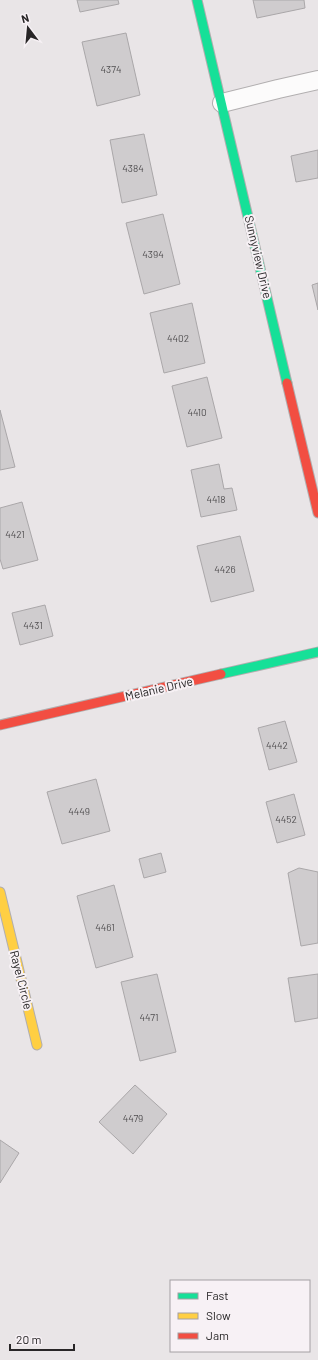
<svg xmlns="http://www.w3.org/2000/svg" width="318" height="1360" font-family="Barlow,sans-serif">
<rect width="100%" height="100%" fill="#e9e5e7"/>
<path fill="#cfccce" stroke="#aaa7a9" d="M77 0H118L119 4 80 12Z
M253 0H304L305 8 257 18Z
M126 33 140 95 97 106 82 42Z
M144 134 157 195 122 203 110 140Z
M318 150V178L296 182 291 156Z
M163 214 180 284 144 294 126 223Z
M318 283V310L312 285Z
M192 303 205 363 164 373 150 313Z
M207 377 222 438 187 447 172 386Z
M0 410 15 467 0 470Z
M219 464 224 489 232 488 237 510 201 517 191 470Z
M22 502 38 560 3 569 0 559V508Z
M240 536 254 591 211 602 197 546Z
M45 605 53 636 20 645 12 613Z
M285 721 297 762 269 770 258 728Z
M96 779 110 831 62 844 47 792Z
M294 794 305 835 277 843 266 802Z
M161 853 166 872 144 878 139 859Z
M299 868 318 872V943L301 946 288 873Z
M114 885 133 957 96 968 77 896Z
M157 974 176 1052 140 1061 121 982Z
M318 974V1018L295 1022 288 978Z
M135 1085 167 1114 133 1154 99 1122Z
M0 1140 19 1153 0 1183Z"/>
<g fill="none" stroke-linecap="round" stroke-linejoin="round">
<g stroke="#b1aeaf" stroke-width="20">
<path id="street" d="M222 103 278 89 318 80"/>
</g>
<g stroke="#b1aeaf" stroke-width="11">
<path id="fast" d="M197 0 287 383
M221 674 318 652"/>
</g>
<g stroke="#b1aeaf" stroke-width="11">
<path id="slow" d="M0 892 37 1045"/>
</g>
<g stroke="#b1aeaf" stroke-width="11">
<path id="jam" d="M287 383 318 513
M0 725 221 674"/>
</g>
<use href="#street" stroke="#fcfbfb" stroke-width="18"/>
<use href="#fast" stroke="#16e098" stroke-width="9"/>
<use href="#slow" stroke="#ffcf43" stroke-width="9"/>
<use href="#jam" stroke="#f24e42" stroke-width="9"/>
</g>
<g text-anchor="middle" stroke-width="4" stroke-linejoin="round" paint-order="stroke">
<g font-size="10" fill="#525052">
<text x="111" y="73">4374</text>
<text x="133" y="172">4384</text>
<text x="153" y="258">4394</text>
<text x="178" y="342">4402</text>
<text x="197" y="416">4410</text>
<text x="216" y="503">4418</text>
<text x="15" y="538">4421</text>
<text x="225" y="573">4426</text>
<text x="33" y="629">4431</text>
<text x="277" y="749">4442</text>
<text x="79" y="815">4449</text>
<text x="286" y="823">4452</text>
<text x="105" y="931">4461</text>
<text x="149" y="1021">4471</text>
<text x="133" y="1122">4479</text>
</g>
<g font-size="12" fill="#282627" stroke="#f7f1f5">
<text transform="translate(258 257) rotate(77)" y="4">Sunnyview Drive</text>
<text transform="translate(159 689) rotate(-13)" y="4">Melanie Drive</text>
<text transform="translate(21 980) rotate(76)" y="4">Rayel Circle</text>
</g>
</g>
<rect x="170" y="1280" width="140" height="72" fill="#f7f1f5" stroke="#a4a0a3"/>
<rect x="178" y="1293" width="20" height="6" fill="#16e098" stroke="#a4a0a3"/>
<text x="206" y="1300" font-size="12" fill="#282627">Fast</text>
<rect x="178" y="1313" width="20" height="6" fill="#ffcf43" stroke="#a4a0a3"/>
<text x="206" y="1320" font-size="12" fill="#282627">Slow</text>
<rect x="178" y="1333" width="20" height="6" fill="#f24e42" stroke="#a4a0a3"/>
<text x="206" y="1340" font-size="12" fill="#282627">Jam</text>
<g transform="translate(28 28) rotate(344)" stroke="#f7f1f5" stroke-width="3" paint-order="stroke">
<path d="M0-3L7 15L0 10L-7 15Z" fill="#282627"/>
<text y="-6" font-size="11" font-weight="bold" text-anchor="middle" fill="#282627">N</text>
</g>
<path d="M10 1344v6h64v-6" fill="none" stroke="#282627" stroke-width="2"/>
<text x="16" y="1344" font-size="12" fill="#282627" stroke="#f7f1f5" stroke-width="3" paint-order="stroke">20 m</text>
</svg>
